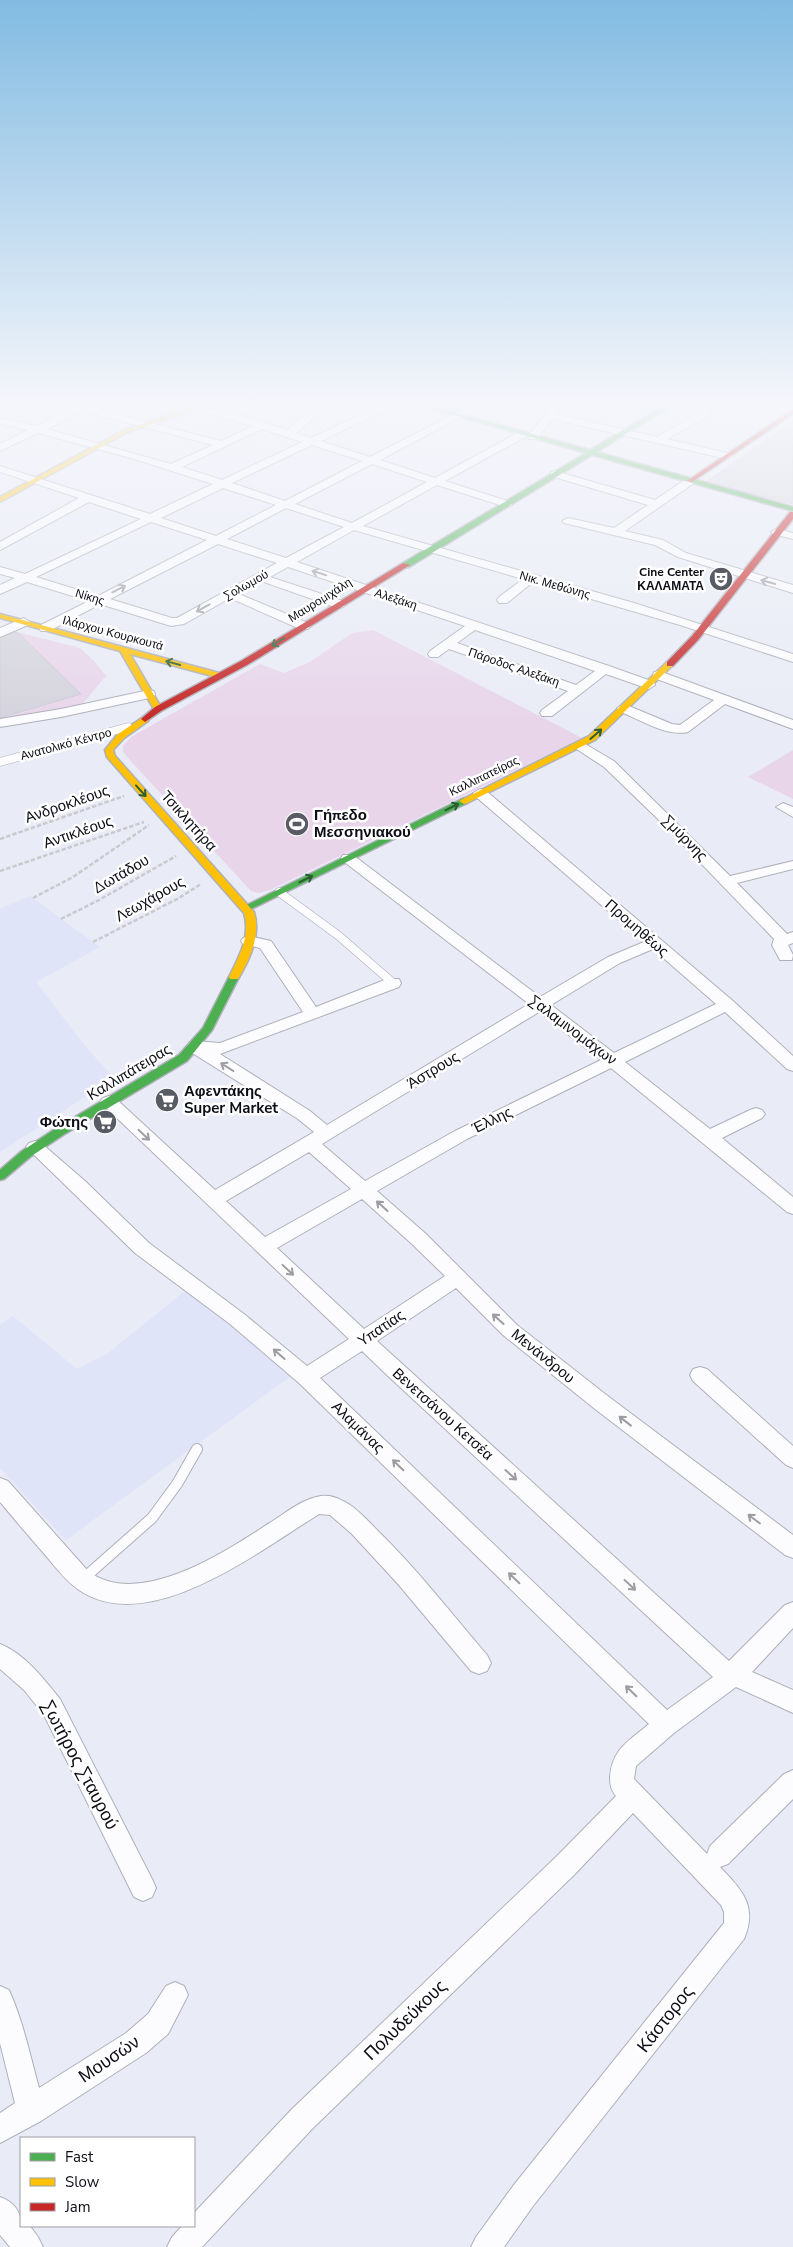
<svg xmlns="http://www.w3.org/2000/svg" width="793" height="2247" font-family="'Nunito Sans',sans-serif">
<rect width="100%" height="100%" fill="#e9ebf6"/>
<path fill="#e0e4f8" d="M30 896 100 947 36 982 86 1047 114 1078 0 1152V909Z
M185 1291 251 1340 291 1376 66 1540 0 1468V1324L13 1316 77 1369 108 1353Z"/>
<path fill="#e8d5ea" d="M373 630 582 738 270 890 258 893 251 891 128 758 123 752V746L131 737 260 664 284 673 310 662 352 633Z
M17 632 80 648 94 661 107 677 104 678 81 706 0 719 81 694Z
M793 750V799L748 777Z"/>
<path fill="#d5d4de" stroke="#cbcbd4" d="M792 422 793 504 706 482Z
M17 632 81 694 0 718V636Z"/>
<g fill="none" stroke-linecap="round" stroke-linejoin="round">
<g stroke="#aeb0b9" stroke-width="9">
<path id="lane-far1" d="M0 762 128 727
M279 892 339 936 393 983"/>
</g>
<g stroke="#aeb0b9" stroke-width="12">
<path id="lane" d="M83 1579 152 1518 177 1484 197 1449"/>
</g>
<g stroke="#aeb0b9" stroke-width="2">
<path id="street" d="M73 407H89L221 441 253 426 191 409 190 407C224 407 255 420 287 430L315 407H326L296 433 311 438 377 407H389L388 409 321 441 370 457 468 407H480L380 460 435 478 519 432H527V436L445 481 511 502 512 504 511 506H503L437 485 363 526 634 603 793 654V662L680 625 533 582 507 603H499L497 600 499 597 523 579 354 530 297 562 609 666 654 682 655 685 649 689 606 674 552 716H542L540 713 542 710 568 691 449 649 438 657H430L428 654 430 651 465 626 288 567 270 577 343 601 345 604 343 607H335L261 581 239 594 308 623 310 626 308 629H300L230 598 184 624 171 626 100 604 49 631H41L39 628 41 625 89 601 27 582 0 594V585L15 578 0 574V567L25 574 141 519 89 502 0 550V542L79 498 0 472V466L150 514 213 484 131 458 38 433 0 451V444L28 430 0 424V418L36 426ZM82 411 213 445 171 464 47 429ZM262 429 302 442 222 480 182 467ZM312 445 362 461 285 501 232 483ZM372 464 427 482 352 523 295 504ZM223 488 276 505 216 536 161 518ZM286 508 344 527 286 558 227 539ZM151 522 207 540 98 596 36 577ZM218 544 277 563 177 618H172L110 599ZM475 630 595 671 576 685 457 643Z
M552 407H562L556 414 657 437 698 413 705 407H715L706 417 667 439 731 454 732 456 727 459 552 419 537 439H529V435Z
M555 471 655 500 686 479H694V483L625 531 663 540 686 553 793 585V593L678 557 655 545 564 523 562 521 568 518 614 528 648 505 551 476V472Z
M777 529 793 533V539L773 534 771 532Z
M24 618 30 622 28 625 0 637V628Z
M659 671 793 720V729L725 704 688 732C666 737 639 719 619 711L617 708 624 704 672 724 680 725 714 700 654 678 653 675 654 672Z
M149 690 154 691 155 694 154 697 61 717 0 727V719L61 709Z
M580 741 614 761 730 876 793 861V869L737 883 787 934 793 932V943L788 945 793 955 792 960H780L772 945 774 939 660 821 604 767 575 748 573 745Z
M480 789 485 790 733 1001 793 1056V1071L787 1069 725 1012 625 1062 710 1129 750 1110 756 1108 762 1110 765 1114 762 1118 722 1138 793 1197V1214L787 1212 611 1068 467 1139 377 1191 426 1234 517 1325 609 1397 793 1535V1558L785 1555 595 1409 503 1335 456 1288 377 1341 729 1661 785 1605 793 1602V1628L752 1672 793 1690V1713L736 1687 674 1733 636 1766 634 1779 707 1854 710 1846 784 1774 793 1770V1799L728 1864 720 1867C742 1890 758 1906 744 1939L533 2206 504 2247H471L476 2237 513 2186 724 1923V1912L721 1905 633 1813 575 1874 312 2129 202 2247H167L172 2237 182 2226H194V2213L292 2109 557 1856 616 1796C611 1790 610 1785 610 1777 612 1749 629 1741 649 1724L299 1383 230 1324 135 1253 26 1147 29 1143 35 1141 41 1143 85 1181 149 1243 244 1314 307 1366 349 1339 100 1102 103 1098 109 1096 115 1098 215 1190 314 1132 298 1119 189 1051 187 1047 189 1043 195 1041 220 1043 303 1012 260 948 243 944 241 941 243 938 249 936 271 941 316 1007 387 979H399L401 983 399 987 220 1054 310 1111 327 1125 529 1004 343 861 341 858 343 855H353L540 997 608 957 644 942 475 796 473 793ZM653 949 716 1004 614 1053 551 1005 620 963ZM539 1012 601 1060 455 1131 365 1181 322 1144ZM309 1152 351 1189 265 1237 226 1201ZM362 1199 412 1244 445 1276 364 1329 277 1248ZM362 1351 388 1376 713 1677 667 1710 320 1378Z
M783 803 793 807V817L776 807Z
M700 1367 707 1369 793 1446V1468L786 1465 693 1381 690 1375 693 1369Z
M0 1478 8 1481 88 1571C139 1610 227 1551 271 1522 287 1512 302 1499 321 1496 328 1495 336 1497 343 1501 356 1507 367 1520 377 1530 417 1569 451 1613 487 1655L491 1663 487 1671 479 1674 471 1671 398 1584 352 1534 330 1515 319 1514 313 1518C256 1553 148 1637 79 1590 66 1581 57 1569 47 1557 31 1539 16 1521 0 1502Z
M0 1644C25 1654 44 1679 60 1699L152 1879 156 1888 152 1897 143 1901 134 1897 44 1715 24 1690 0 1669Z
M175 1982 184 1986 188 1995 168 2034 146 2053 41 2121 0 2143V2113L15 2103 0 2043V1986L9 1990C23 2021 30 2055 39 2088L126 2033 148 2014 166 1986Z
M0 2197C14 2202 21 2211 21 2226H30L38 2237 43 2247H10L0 2235Z"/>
</g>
<g stroke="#aeb0b9" stroke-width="3">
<path id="fast" d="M426 407H435L590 450 662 407H669L597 452 793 507V511L592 455 409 567H403V563L586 453Z
M464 798 469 801 467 803 249 910H243L241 908Z
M234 974 239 977 212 1030 187 1061 63 1135 30 1157 4 1179 0 1180V1170L22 1151 55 1129 179 1055 203 1028 229 977Z"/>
</g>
<g stroke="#aeb0b9" stroke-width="3">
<path id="slow" d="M194 407H202L128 432 0 502V497L124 430Z
M0 614 223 674 224 676 220 678 130 654 162 709 161 711H155L120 651 0 618Z
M667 662 674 664 595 740 467 803 464 804 459 801 589 736Z
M145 716 149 719 148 721 124 738 113 750 115 756 254 912C261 935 250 959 238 979H230L229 977C239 957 251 936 244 913L107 757 105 750 118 734Z"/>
</g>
<g stroke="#aeb0b9" stroke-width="3">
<path id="jam" d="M793 409V414L692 482 687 481Z
M790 512H793V519L698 640 673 666H667V662L692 636Z
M403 563 410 565 247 665 161 711 145 722 141 719 155 707 241 661Z"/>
</g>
<path stroke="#cacace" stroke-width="2.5" stroke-dasharray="4.5 2" stroke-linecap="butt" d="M0 839 124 796
M0 871 144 822
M33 898 73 877 149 825
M61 919 99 900 176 856
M93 942 179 898 201 884"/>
<use href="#lane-far1" stroke="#fcfcfe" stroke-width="8"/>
<use href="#lane" stroke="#fcfcfe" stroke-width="10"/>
<use href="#street" fill="#fcfcfe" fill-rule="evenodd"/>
<use href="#fast" fill="#4caf50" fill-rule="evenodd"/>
<use href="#slow" fill="#ffc107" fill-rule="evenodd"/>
<use href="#jam" fill="#c62828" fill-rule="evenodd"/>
</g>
<defs><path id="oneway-shaft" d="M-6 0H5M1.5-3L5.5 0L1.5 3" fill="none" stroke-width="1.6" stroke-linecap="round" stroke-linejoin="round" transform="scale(1.25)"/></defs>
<g stroke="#9c9ca1">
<use href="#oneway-shaft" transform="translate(319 573) rotate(-162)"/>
<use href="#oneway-shaft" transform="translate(768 582) rotate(-164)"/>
<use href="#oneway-shaft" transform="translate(119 589) rotate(-27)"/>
<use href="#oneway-shaft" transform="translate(203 608) rotate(151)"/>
<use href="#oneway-shaft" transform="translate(227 1067) rotate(-148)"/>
<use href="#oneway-shaft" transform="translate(144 1135) rotate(43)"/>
<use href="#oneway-shaft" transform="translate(382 1206) rotate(-138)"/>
<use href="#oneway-shaft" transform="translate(288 1270) rotate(43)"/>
<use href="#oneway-shaft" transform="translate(498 1319) rotate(-138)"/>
<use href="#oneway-shaft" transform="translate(279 1354) rotate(-139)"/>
<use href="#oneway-shaft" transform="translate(625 1421) rotate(-142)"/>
<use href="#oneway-shaft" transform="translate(398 1465) rotate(-136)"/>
<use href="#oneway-shaft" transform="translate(511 1475) rotate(42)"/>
<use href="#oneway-shaft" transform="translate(754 1519) rotate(-143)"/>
<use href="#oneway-shaft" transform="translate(514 1578) rotate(-136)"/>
<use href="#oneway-shaft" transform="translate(630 1585) rotate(43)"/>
<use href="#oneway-shaft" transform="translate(631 1691) rotate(-136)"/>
</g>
<g stroke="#2c5e33">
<use href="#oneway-shaft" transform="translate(278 642) rotate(148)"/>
<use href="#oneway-shaft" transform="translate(173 663) rotate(-165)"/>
<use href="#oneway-shaft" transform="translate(596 734) rotate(-41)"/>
<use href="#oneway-shaft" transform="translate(141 791) rotate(48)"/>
<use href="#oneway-shaft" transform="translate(452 807) rotate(-26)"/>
<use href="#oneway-shaft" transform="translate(306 879) rotate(-26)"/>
</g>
<linearGradient id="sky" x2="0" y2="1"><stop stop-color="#82bbe2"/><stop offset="0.56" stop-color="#f5f6fb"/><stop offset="1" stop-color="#f5f6fb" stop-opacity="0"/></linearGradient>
<rect width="793" height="721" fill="url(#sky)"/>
<defs>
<g id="theatre-disc" transform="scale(1.25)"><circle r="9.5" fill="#595b64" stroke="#fff"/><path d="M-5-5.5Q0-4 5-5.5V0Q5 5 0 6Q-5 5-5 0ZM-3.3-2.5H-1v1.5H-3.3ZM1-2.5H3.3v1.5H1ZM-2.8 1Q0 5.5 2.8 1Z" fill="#fff"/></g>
<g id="stadium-disc" transform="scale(1.25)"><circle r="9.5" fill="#595b64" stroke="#fff"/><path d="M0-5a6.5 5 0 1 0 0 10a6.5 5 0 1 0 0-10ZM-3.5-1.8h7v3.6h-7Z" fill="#fff"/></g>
<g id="supermarket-disc" transform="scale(1.25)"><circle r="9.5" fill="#595b64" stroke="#fff"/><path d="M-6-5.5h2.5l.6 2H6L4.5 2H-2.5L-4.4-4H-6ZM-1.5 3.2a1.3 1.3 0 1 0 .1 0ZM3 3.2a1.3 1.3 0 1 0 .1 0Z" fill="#fff"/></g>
</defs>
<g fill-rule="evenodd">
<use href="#theatre-disc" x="721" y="579"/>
<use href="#stadium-disc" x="297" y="824"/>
<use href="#supermarket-disc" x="167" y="1100"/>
<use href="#supermarket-disc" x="105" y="1122"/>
</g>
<g text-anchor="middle" stroke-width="5" stroke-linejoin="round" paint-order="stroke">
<g font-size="12" font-weight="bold" fill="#0c0d16" stroke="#fff" text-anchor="end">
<text x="704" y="576">Cine Center<tspan x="704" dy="14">ΚΑΛΑΜΑΤΑ</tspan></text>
</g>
<g font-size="12" fill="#0c0d16" stroke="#fff">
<text transform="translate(246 585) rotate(-29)" y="4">Σολωμού</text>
<text transform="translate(555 585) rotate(16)" y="4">Νικ. Μεθώνης</text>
<text transform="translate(90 597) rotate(17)" y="4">Νίκης</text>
<text transform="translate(396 599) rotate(18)" y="4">Αλεξάκη</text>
<text transform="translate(320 600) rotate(-32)" y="4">Μαυρομιχάλη</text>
<text transform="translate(113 633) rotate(15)" y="4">Ιλάρχου Κουρκουτά</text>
<text transform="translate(514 667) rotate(19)" y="4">Πάροδος Αλεξάκη</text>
<text transform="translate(66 744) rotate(-15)" y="4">Ανατολικό Κέντρο</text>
<text transform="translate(484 776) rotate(-26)" y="4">Καλλιπατείρας</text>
</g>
<g font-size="15" fill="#0c0d16" stroke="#fff">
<text transform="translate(67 804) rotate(-19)" y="5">Ανδροκλέους</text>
<text transform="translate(189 821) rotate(48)" y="5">Τσικλητήρα</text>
<text transform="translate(78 832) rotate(-19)" y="5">Αντικλέους</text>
<text transform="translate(685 838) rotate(46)" y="5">Σμύρνης</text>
<text transform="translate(121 874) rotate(-30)" y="5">Δωτάδου</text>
<text transform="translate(150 899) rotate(-29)" y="5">Λεωχάρους</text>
<text transform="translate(637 928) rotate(41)" y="5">Προμηθέως</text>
<text transform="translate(573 1030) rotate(37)" y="5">Σαλαμινομάχων</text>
<text transform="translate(433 1070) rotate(-31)" y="5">Άστρους</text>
<text transform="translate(129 1072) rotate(-31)" y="5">Καλλιπάτειρας</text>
<text transform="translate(492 1120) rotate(-26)" y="5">Έλλης</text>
<text transform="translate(381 1328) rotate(-34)" y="5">Υπατίας</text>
<text transform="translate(543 1356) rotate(39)" y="5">Μενάνδρου</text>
<text transform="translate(443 1414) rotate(42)" y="5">Βενετσάνου Κετσέα</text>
<text transform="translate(358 1427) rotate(44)" y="5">Αλαμάνας</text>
</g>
<g font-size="15" font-weight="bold" fill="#0c0d16" stroke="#fff" text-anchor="start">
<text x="314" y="820">Γήπεδο<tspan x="314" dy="17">Μεσσηνιακού</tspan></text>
<text x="184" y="1096">Αφεντάκης<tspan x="184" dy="17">Super Market</tspan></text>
<text x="88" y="1127" text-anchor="end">Φώτης</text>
</g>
<g font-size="18" fill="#0c0d16" stroke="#fff">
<text transform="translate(80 1765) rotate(62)" y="6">Σωτήρος Σταυρού</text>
<text transform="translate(665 2019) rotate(-52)" y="6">Κάστορος</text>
<text transform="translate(405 2020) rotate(-44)" y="6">Πολυδεύκους</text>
<text transform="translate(109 2059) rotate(-34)" y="6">Μουσών</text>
</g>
</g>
<rect x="20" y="2137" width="175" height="90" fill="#ffffff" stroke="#9e9ea2"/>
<rect x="30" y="2153" width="25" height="8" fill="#4caf50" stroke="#9e9ea2"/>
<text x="65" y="2162" font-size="15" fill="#0c0d16">Fast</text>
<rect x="30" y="2178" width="25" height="8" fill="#ffc107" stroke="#9e9ea2"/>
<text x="65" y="2187" font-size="15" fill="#0c0d16">Slow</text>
<rect x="30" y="2203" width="25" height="8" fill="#c62828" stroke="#9e9ea2"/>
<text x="65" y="2212" font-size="15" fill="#0c0d16">Jam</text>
</svg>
